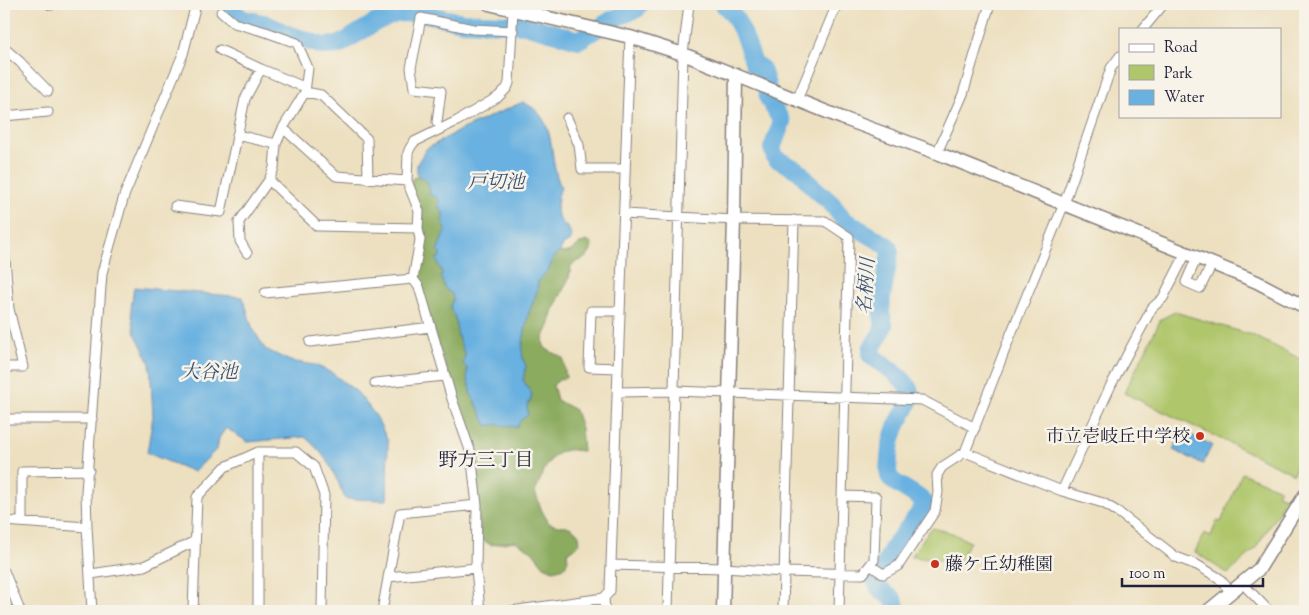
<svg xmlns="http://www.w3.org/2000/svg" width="1309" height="615" font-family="'Sorts Mill Goudy','Noto Serif JP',serif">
<rect width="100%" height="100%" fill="#f7f3e8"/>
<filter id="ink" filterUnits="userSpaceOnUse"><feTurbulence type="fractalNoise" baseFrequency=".02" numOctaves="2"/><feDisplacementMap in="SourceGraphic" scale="10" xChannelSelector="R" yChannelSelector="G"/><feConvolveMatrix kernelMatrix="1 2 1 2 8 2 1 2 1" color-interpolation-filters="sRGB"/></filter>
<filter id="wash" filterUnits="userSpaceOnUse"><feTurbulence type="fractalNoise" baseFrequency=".0096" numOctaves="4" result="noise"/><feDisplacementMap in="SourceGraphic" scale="20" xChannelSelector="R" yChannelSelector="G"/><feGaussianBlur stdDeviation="1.12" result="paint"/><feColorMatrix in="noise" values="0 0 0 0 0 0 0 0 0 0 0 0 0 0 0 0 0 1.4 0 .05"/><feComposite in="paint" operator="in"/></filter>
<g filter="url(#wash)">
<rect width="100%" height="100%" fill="#ede0c0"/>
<path fill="#afc66b" stroke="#687453" d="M1175 312 1252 335 1305 361V436L1294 474 1124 393 1161 319Z
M1242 473 1280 489 1277 494 1285 497 1278 513 1255 549 1228 574 1195 552 1204 533 1211 536 1217 521 1221 522Z
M933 528 952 533 970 542 957 563 911 557 928 532Z"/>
<path fill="#8bab5f" stroke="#56664d" d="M420 174 425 175 438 192 520 380V350L523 326 536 284 557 252C576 255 571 246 586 241L592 244C591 260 582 257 571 266L569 278 551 315C551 318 551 320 550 323 548 332 537 342 548 350 552 353 558 354 563 358L566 378 559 380 553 385 557 400 575 410 581 428 583 451C578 451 572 449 567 450 547 454 542 477 535 492L542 511 549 523C552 524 554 525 557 526 561 526 566 525 569 527 585 534 582 548 567 552L568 560 565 567 553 570 544 566 532 551 515 541 491 545 481 539 469 439 417 278 423 243 411 185 412 179Z"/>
<path fill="#69b1e0" stroke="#466a8e" d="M523 102C560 119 546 156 561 187 558 195 555 210 559 218 564 227 574 229 570 241L563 245 559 253 554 256 552 261 550 268 538 282 537 292 529 312 525 331 522 350 523 359 526 366 523 380 532 394 530 401 527 405 528 415C523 418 519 421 517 427 507 427 498 423 487 426L475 401 470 393 471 390 467 378V368L463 364 465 355 458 337 455 318 450 307 453 299 452 294 445 289 441 277 442 272 436 259 439 258 440 254 437 251 446 229 443 224V212L439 209C438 200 441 198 430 195 429 193 430 190 429 188 429 181 423 178 417 175V164L426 149 462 129Z
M134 287 243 297 252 327 265 349 290 361 315 365 332 373 357 392 376 416 388 441 387 500 345 499C334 471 328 457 305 437L248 442 226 428 219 438 217 449 194 472 147 453 153 416 150 363 135 333 131 309Z
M1182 431 1212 445 1203 464 1173 450Z"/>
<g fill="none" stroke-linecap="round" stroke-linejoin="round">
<path stroke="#69b1e0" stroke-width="18" d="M227 4 231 10 243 19 264 23 285 33 323 46 339 45 376 22 398 13 424 14 462 22 525 25 579 40 613 19 637 9 640 4
M723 4C740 18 747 44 754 64L762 69 767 85 768 98 782 122 772 148 775 158 799 171 811 185 832 204 844 220 888 246 890 252 882 297 881 312 884 325 881 333 871 349V356C883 364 899 374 907 385 917 399 901 415 896 427 892 437 890 446 889 457 889 463 887 470 889 476 893 485 917 493 925 503L920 512 893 547 885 564 874 578C876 582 877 587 880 589 887 597 897 596 896 611"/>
</g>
</g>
<g filter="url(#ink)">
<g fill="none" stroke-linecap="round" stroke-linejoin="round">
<g stroke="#88817e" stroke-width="11">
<path id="street" d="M49 4 51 5 53 4
M221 12 234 23 266 32 297 43 308 68 305 92 283 128 276 144 274 168 269 180 239 222 240 241 247 253
M535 15 540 4
M1143 29 1162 6V4
M4 48 20 62 48 91
M220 50 261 69 299 85 305 86
M305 92 321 95 367 139 368 179
M797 100 837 4
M4 116 48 112
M567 118 579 145 582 169H625
M437 122 441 91 414 88 411 68 421 18 473 29 513 31
M283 128 336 176 407 181
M237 135 276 144
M937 153 963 94 990 4
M269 180 317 226 418 228
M175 206 221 212 245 99 261 69
M624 214 734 220 825 221 849 237 839 611
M4 247 9 309 23 367H4
M1197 257 1186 282 1200 288 1212 264
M265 293 413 279
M310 342 431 327
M618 368 589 367 591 311H620
M375 383 445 376
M617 392 674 391 922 400 975 428
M4 419H92
M965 452 1062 491 1103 503 1118 512 1176 557 1197 565 1219 578 1231 592
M1062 491 1111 385 1152 308 1163 298 1186 253
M4 521 87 527
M22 522V471L89 470
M611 565 724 568 784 572 863 574 874 560 876 497 842 496
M870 565 883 574 898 566 935 511 938 492 937 475 942 467 965 452 1011 334 1064 204 1111 68 1120 56
M4 571 20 611
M91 574 144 566 195 541
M388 577 476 568
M1242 583 1269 611
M604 598 605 611
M92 611 87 527 86 492 102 273 124 196 183 54 196 4
M193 611 197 497 225 467 258 452H296L314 467 324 495 322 611
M258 611V452
M382 611 400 513 477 505
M480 611 476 568 477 505 471 453 452 399 419 287 413 279 420 240 418 228 419 211 407 181 408 153 410 148 414 142 457 121 498 97 507 88 509 83 513 10
M511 611 604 598 610 591 630 37
M668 611 683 54 689 4
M783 611 794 220"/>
</g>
<g stroke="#88817e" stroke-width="15">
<path id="secondary" d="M489 4 630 37 683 54 842 118 937 153 1186 253 1257 282 1305 307
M723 611 734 220 736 75
M1208 611 1259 569 1305 495"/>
</g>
<use href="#street" stroke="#fff" stroke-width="9"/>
<use href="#secondary" stroke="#fff" stroke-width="12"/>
</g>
</g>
<g fill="#c8321e" stroke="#f7f3e8" stroke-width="2">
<circle cx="1200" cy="436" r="5"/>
<circle cx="935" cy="564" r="5"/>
</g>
<g text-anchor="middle" stroke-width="5" stroke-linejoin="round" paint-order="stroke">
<g font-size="18" fill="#22223b" stroke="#f7f3e8" text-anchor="end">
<text x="1190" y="442">市立壱岐丘中学校</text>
<text x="945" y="570" text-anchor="start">藤ケ丘幼稚園</text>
</g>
<g font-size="19" font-style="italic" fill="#3b5475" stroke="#f7f3e8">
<text x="496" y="188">戸切池</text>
<text transform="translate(865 286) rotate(-86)" y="7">名柄川</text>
<text x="209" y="378">大谷池</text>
</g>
<g font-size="19" fill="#22223b" stroke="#f7f3e8">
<text x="486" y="466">野方三丁目</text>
</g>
</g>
<rect width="1309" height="615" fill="none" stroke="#f7f3e8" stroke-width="20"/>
<rect x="1119" y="28" width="162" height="90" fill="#f7f3e8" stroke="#a29fa3"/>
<rect x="1129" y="44" width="25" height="8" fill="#ffffff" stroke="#a29fa3"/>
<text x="1164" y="52" font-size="15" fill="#22223b">Road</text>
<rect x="1129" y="65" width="25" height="15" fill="#afc66b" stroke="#a29fa3"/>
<text x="1164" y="78" font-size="15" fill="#22223b">Park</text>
<rect x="1129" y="90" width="25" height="15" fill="#69b1e0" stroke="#a29fa3"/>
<text x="1164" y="102" font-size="15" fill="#22223b">Water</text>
<path d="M1122 578v8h141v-8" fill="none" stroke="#22223b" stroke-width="2.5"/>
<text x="1129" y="578" font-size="15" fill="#22223b" stroke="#f7f3e8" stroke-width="4" paint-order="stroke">100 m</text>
</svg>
